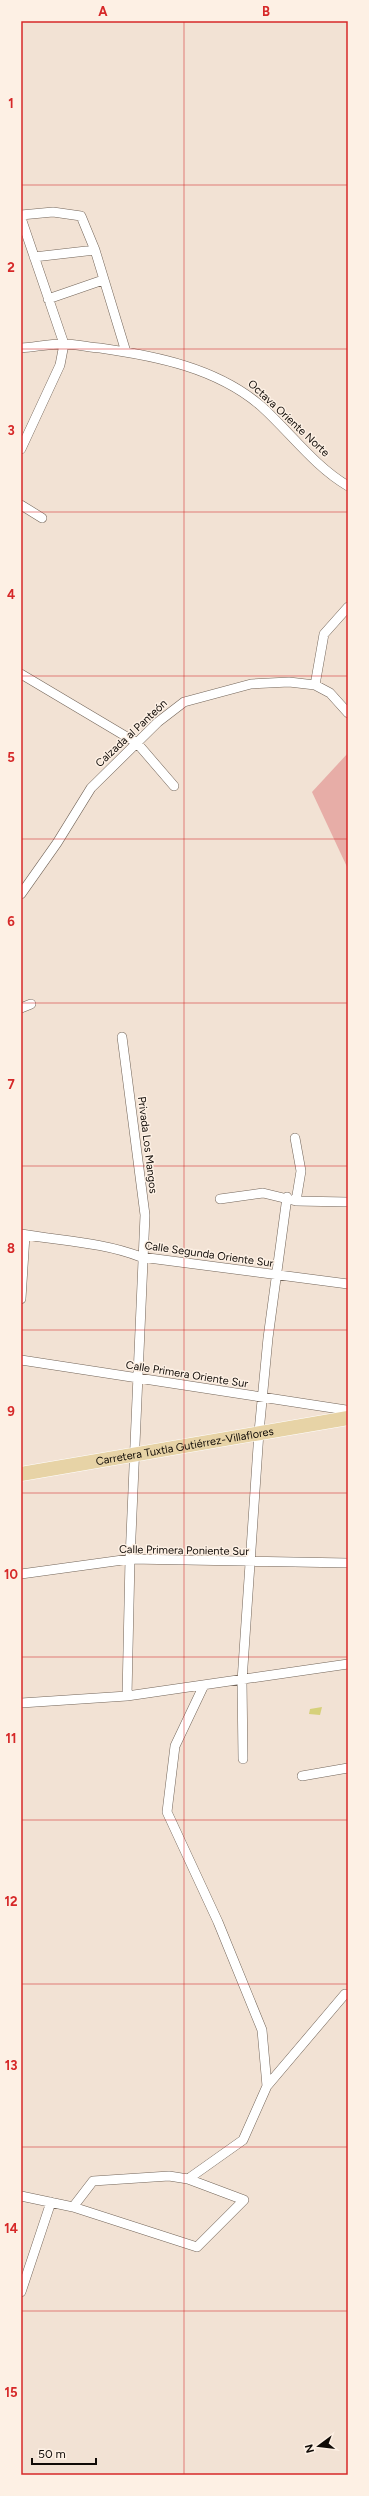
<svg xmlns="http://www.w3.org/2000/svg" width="369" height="2496" font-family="Figtree,sans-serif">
<rect width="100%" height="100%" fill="#f2e2d4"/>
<path fill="#e7ada7" d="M348 753V869L312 792Z"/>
<path fill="#d6d07a" d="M322 1707 320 1715 309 1714 310 1709Z"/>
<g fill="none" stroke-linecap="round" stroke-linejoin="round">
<g stroke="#736559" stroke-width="10">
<path id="street" d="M21 215 53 212 81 216 95 250 126 352
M21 218 64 344 60 365 21 449
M34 257 95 250
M48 299 103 280
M21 348C35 347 49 344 63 344 75 344 88 347 100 348 156 356 217 368 261 406 290 432 314 466 348 486
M21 505 42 518
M21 674 137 743 174 786
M315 685 324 634 348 607
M21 894 57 843 91 788 158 722 184 702 251 684 289 682 315 685 330 693 348 713
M21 1008 31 1004
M122 1037 145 1215 130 1559 127 1696
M295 1138 301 1171 296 1201
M220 1199 263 1193 296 1201 348 1202
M21 1234C61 1241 103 1242 141 1257L348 1284
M21 1299 25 1235
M21 1360 346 1410 348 1414
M21 1574 130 1559 348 1563
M204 1685 175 1746 167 1812 218 1922 262 2030 267 2086
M21 1703 127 1696 348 1664
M243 1759 242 1681 259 1432 268 1338 287 1197
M302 1776 348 1768
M188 2179 243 2140 267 2086 345 1994
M21 2196 73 2207 197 2247 244 2200 188 2179 169 2176 93 2181 73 2207
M21 2292 51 2202"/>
</g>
<g stroke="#fff" stroke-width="15">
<g id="primary">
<path id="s1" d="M21 1474 348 1418"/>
</g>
</g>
<use href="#street" stroke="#fff" stroke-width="9"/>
<use href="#primary" stroke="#e7d3a6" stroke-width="14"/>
</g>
<path fill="none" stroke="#d62828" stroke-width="1" stroke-opacity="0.55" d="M184 21V2475M21 185H348M21 349H348M21 512H348M21 676H348M21 839H348M21 1003H348M21 1166H348M21 1330H348M21 1493H348M21 1657H348M21 1820H348M21 1984H348M21 2147H348M21 2311H348"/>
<g text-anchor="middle" stroke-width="3" stroke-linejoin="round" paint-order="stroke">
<g font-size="11" fill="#100b07" stroke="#fdf0e4">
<text transform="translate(289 418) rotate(43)" y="4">Octava Oriente Norte</text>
<text transform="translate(131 733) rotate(-43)" y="4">Calzada al Panteón</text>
<text transform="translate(148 1145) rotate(83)" y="4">Privada Los Mangos</text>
<text transform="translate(209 1254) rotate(8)" y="4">Calle Segunda Oriente Sur</text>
<text transform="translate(187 1374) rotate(9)" y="4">Calle Primera Oriente Sur</text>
<text dy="4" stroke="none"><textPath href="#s1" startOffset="166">Carretera Tuxtla Gutiérrez-Villaflores</textPath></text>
<text transform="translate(184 1550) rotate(1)" y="4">Calle Primera Poniente Sur</text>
</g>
</g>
<rect width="369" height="2496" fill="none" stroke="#fdf0e4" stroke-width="44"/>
<g transform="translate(319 2446) rotate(255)" stroke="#fdf0e4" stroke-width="3" paint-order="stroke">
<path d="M0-3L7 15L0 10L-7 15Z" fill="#100b07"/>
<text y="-6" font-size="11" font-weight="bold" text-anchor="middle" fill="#100b07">N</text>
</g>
<path d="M32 2458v6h64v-6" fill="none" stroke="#100b07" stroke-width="2"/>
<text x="38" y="2458" font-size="12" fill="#100b07" stroke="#fdf0e4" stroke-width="3" paint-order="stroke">50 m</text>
<rect x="22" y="22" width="325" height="2452" fill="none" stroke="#d62828" stroke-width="1.5"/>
<g font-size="13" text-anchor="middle" font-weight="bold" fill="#d62828">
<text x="103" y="16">A</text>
<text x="266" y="16">B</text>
<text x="11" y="108">1</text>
<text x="11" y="272">2</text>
<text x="11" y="435">3</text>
<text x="11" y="599">4</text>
<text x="11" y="762">5</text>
<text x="11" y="926">6</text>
<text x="11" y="1089">7</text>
<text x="11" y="1253">8</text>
<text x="11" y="1416">9</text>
<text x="11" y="1579">10</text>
<text x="11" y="1743">11</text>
<text x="11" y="1906">12</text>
<text x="11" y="2070">13</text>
<text x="11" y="2233">14</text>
<text x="11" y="2397">15</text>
</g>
</svg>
